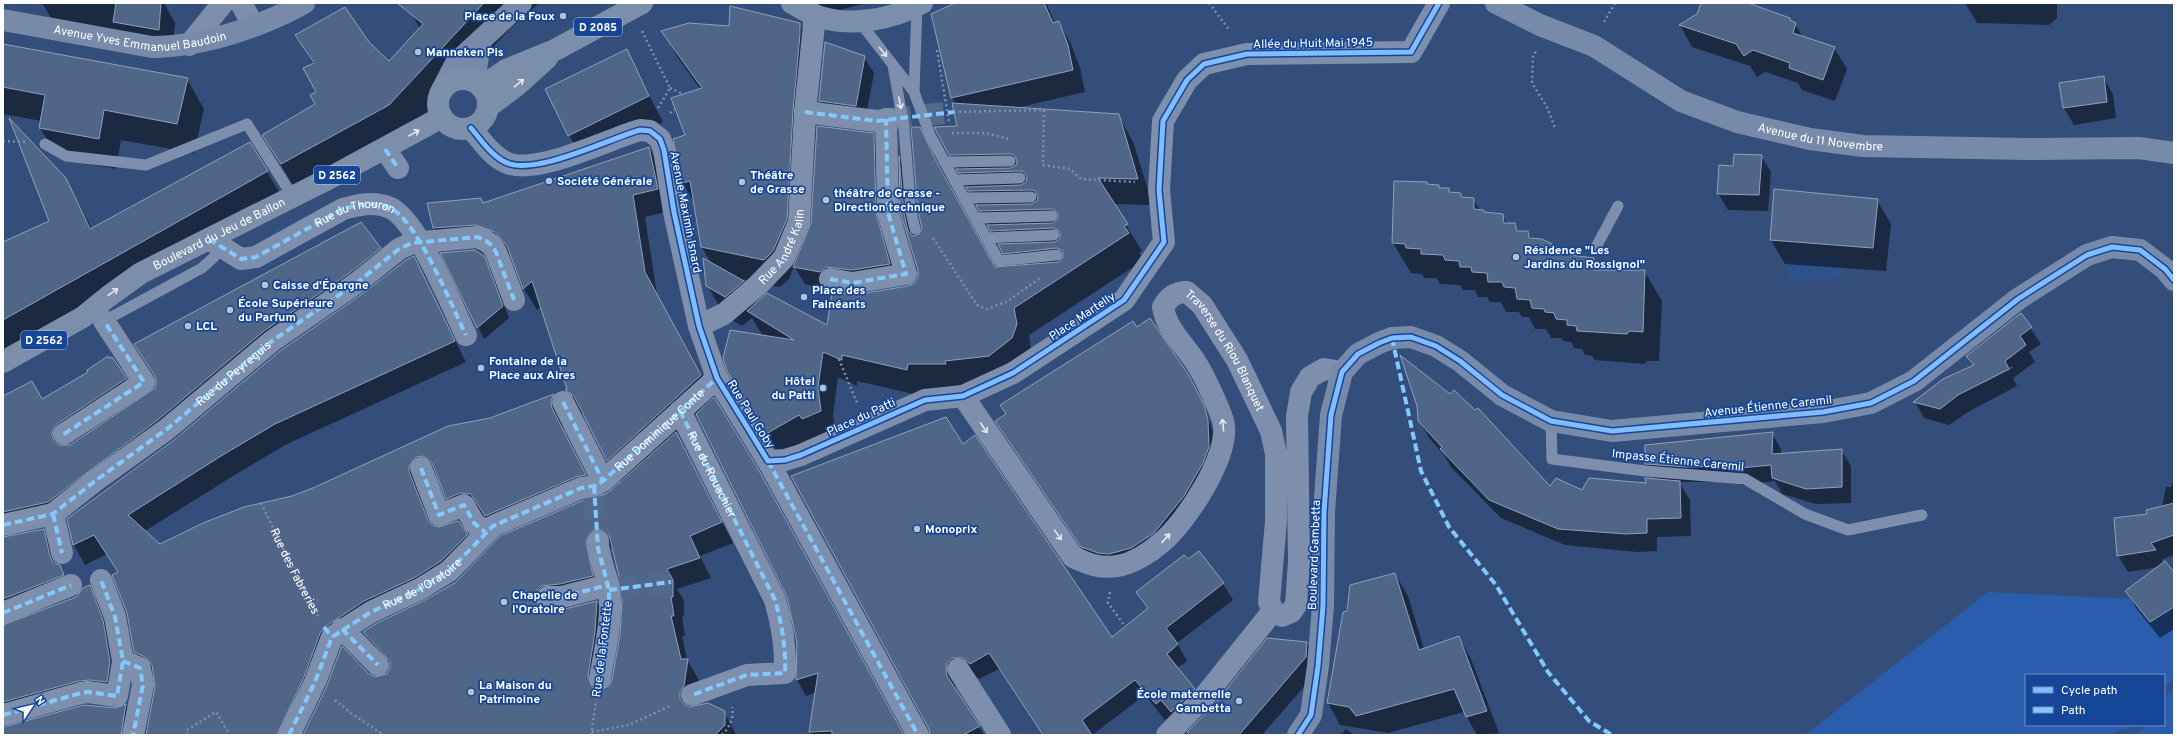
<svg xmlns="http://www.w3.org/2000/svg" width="2177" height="738" font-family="Overpass,sans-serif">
<rect width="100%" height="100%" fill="#334e7a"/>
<path fill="#2a5dad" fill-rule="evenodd" d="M1988 592 2174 601V735H1805ZM2026 675H2164V725H2026Z"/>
<path fill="#2f528c" d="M1841 256 1842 278 1789 281 1788 259Z"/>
<path fill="#0007" fill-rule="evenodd" d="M42 3H164L175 23 172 53 54 23Z
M421 3H539L508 31 407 138 300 197 263 135 317 104 313 64 296 35 369 43 389 62 420 29 412 14Z
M818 3H866L825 14Z
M958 3H1046L1055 23 1058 22 1071 44 1080 68 1085 92 1016 108 1118 115 1133 142 1153 205 1113 204 1142 251 1139 253 1144 260 1029 335 1031 351 1005 382 922 396 857 381V386L838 377 833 415 836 437 782 460 745 399 763 336 752 318 742 326 725 316 707 285 712 265 702 247 695 204 683 183 687 135 701 90 678 58 663 31 799 24 815 51 802 248 873 134 884 152 900 282 830 290 805 284 794 266 789 279 780 287 742 279 756 304 828 327 854 296 908 287 915 284 919 277V270L901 211 900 160 914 183 918 236 923 228 919 128 993 266 1000 269 1012 268 950 154 959 127 955 104 952 98Z
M1702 3H1745L1795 24 1803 37 1834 48 1847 69 1835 101 1802 90 1798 83 1765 72 1757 77 1750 66 1692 47 1680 25 1698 15Z
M1965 3H2057V18L2049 25 1977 23Z
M3 45 187 79 204 109 194 153 121 140 116 169 58 158 40 128 42 121 3 114Z
M626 50 663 122 584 161 569 135Z
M864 57 874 73 865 122 829 117 820 101Z
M2103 77 2113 94 2116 118 2074 125 2064 108 2061 84Z
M250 143 286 204 3 363V243L50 221 65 179 92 229Z
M649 148 662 170 670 211 645 217 657 295 903 735H812L810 731 816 692 806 696 797 680 798 643 788 596 696 413 675 432 733 543 700 556 711 578 677 589 684 601V616L682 617 685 636H682L687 660 699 680 695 707 724 712 736 735H304L369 675 381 678 387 675 391 669 376 652 364 632 426 601 610 493 621 483 585 416 579 412 566 390H569L541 306 537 310 524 289 513 258 509 254 489 246 447 250 434 228 428 204H483ZM610 548 614 550 622 586 623 612 619 647 611 686 601 691 608 622 597 602 565 610H548L553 606 604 596 602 551ZM823 672 805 678V676Z
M1761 156 1771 172 1768 211 1728 210 1718 193 1734 167Z
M1395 182 1439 186 1440 189H1448L1451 193 1461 194 1463 198 1473 199 1480 210 1485 213 1502 215 1508 224H1515L1519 232H1527L1531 239 1556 247 1558 251H1569L1572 256 1593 259 1600 271H1644L1662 301 1659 361H1647L1644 364 1595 360 1592 356 1585 355 1582 349 1574 348 1571 342 1563 341 1562 338H1551L1546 329H1535L1529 317H1522L1519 312H1506L1501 302H1490L1487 297H1478L1475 290H1463L1460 285 1440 284 1437 278H1424L1422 274 1411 273 1393 243Z
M1775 190 1877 200 1891 224 1886 271 1785 264 1771 240Z
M380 248 391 268 276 351 171 439 59 522 12 533 5 537 43 530 55 550 58 565 71 586 9 622 5 627 76 597 89 587 101 607 121 682 91 700 11 723 3 728V397L42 401 112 358 138 400 156 389 157 380 136 345ZM130 404 131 406 71 445 65 447Z
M475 251 484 258 491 270 509 318 484 339 442 254Z
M413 257 466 362 287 444 233 476 145 531 160 545 293 497 553 395 565 415 562 422 563 429 596 495 588 496 498 536 483 514 472 513 459 518 447 498 439 477 435 475 420 494 434 527 467 535 478 555 336 647 296 735H145L156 687 155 675 147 672 135 652 118 573 107 554 85 565 74 545 68 519Z
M2021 314 2041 344 2029 352 2035 362 2013 378 2017 386 1968 412 1949 425 1924 418 1915 402 1974 366 1968 356ZM2012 366 2013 368 1983 383V381Z
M1137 329 1204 406 1212 429 1214 451 1158 541 1111 562 1087 555 1001 429Z
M1419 421 1550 488 1583 491 1647 484 1655 480 1646 464 1772 433 1781 449V454L1841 450 1851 466V503L1816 504 1782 494 1775 481 1740 485 1738 482H1679L1690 500 1691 536 1657 537V551L1637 552 1565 545 1501 518 1451 467 1444 455 1430 439Z
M963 445 1111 638 1148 609 1138 592 1199 553 1223 584 1233 600 1177 643 1187 661 1177 668 1194 689 1203 705 1171 716 1165 720 1145 695 1092 735H1043L999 669 979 679 974 674 967 672 955 680V690L984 735H931Z
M2174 478V555L2161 560 2174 574V629L2160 638 2136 608 2126 591 2159 567 2128 572 2118 555 2149 515 2162 507 2166 487H2171Z
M1395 574 1408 596 1424 649 1459 637 1471 659 1499 733 1477 735 1464 712 1388 733 1340 725 1328 703 1348 612Z
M1307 643 1316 659 1315 674 1262 735H1186L1214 706Z
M126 705 137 725 135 735H3V729L116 709Z
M1346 729 1354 735H1341Z"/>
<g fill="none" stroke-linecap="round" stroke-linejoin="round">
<path stroke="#2f528c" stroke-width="8" d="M2164 694 2171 686 2174 685
M2117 735 2137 729 2140 725"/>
</g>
<path fill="#506688" stroke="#91a0b9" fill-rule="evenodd" d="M116 3H161L159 30 113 22Z
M397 3H484L389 105 281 164 262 135 315 104 310 95 316 92 303 68 314 63 295 35 345 7 369 42 389 61 423 24Z
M955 3H1044L1053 23 1059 21 1068 45 1073 70 951 98 931 14Z
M1701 3H1748L1790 18V20L1796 23 1793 33 1835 47 1823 80 1789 68 1790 63 1753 50 1744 56 1736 44 1679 25 1697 14Z
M730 6 800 23V34L793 111 787 219 773 251 764 260 701 247 690 181 682 183 673 139 685 135 671 98 702 88 661 31 689 23 729 26Z
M825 42 865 56 856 106 819 101Z
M3 44 188 78 177 124 104 110 99 139 39 128 45 95 3 87Z
M627 49 649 96 568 136 545 89Z
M2104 76 2107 102 2063 108 2059 83Z
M952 103 1119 114 1138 179 1098 178 1128 224 1124 226 1129 233 1014 308 1017 324 1012 338 989 356 945 361 946 364H908L907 370 842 355V360L823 352 818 387 821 411 802 419 799 415 766 434 728 373 723 358 730 330 794 340 747 311 767 293 827 325 832 292 854 295 908 286 915 283 918 277V270L900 211 899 156 904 213 908 231 913 236 919 234 922 228 918 211 911 127H920L938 165 995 267 1058 262 1063 258V251L1057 248 1003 254 998 244 1055 242 1060 239V232L1054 228 990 231 987 225 1053 223 1058 219V213L1052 209 979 211 976 205 1031 204 1037 201 1038 197 1035 191 1031 190 968 191 966 187 1021 185 1026 182 1027 177 1024 172 1020 171 958 173 956 169 1010 168 1016 165 1017 161 1014 155 1010 154 949 155 934 127 957 126Z
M9 118 66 178 90 229 250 142 268 171 3 320V242L49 221Z
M817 126 874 133 876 213 890 264 852 270 826 267 820 272 793 267 811 223Z
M649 147 658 189 633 195 645 272 701 375 607 461 574 396 565 390 567 389 532 281 523 289 507 246 495 232 476 225 433 228 427 203 481 198 483 203Z
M1734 154 1762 155 1759 195 1717 194 1719 165 1733 166Z
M1394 181 1427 182V184L1439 185V188H1449V192L1461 193V197L1474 198V209L1484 210V212L1503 214 1504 223H1515L1517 231H1528L1529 238 1542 239 1556 246V250H1570V255L1594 258V270H1645L1643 332 1630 331 1627 334 1577 331 1576 326 1567 325V320L1556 319 1554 313 1545 312 1544 309 1532 308 1530 300 1517 299 1515 288 1504 287 1502 282H1488L1487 273 1472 272 1471 267H1460L1459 261 1445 260 1443 255 1421 254V249L1406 248 1405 244 1392 243Z
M1774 189 1878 199 1873 248 1770 240Z
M361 222 381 248 351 272 264 331 159 419 48 502 3 512V396L32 381 42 399 88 372 87 370 108 356 109 358 112 357 127 378 57 424 53 429 52 435 54 441 59 445H70L155 388 156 382 155 376 134 344Z
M475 250 485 257 503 306 477 328 440 253Z
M414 256 455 341 275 424 221 456 128 515 160 544 203 523 244 507 292 496 313 488 448 426 490 418 554 394 551 401 552 408 586 475 576 477 485 516 471 494 460 493 446 499 432 463 423 456 416 457 409 466V472L428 520 432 525 438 527 458 521 468 534 441 561 414 578 364 601 325 627 320 633 304 677 277 735H146L155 687 152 665 145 657 134 652 127 613 112 575 118 572 94 535 73 545 67 519 175 439 280 351 365 292 406 260Z
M703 258 744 281 725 297 706 286Z
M2021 313 2032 327 2020 336 2026 345 2005 361 2009 369 1958 395 1940 409 1913 402 1943 379 1974 365 1966 356Z
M1150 318 1188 374 1204 405 1208 420 1209 447 1203 463 1184 496 1154 533 1131 548 1109 554 1098 553 1081 547 995 421 1006 414 1000 405 1133 321 1137 327Z
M1400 355 1450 394 1454 390 1475 410 1478 408 1550 486 1556 478 1582 490 1589 478 1646 483 1645 478 1680 481 1681 518 1647 519V533L1626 534 1558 529 1489 500 1440 449 1442 447 1418 421 1417 406Z
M714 397 757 467 904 735H832V731L809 732 818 673 796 680 797 643 787 597 696 414Z
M946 417 963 444 975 435 1112 637 1148 608 1136 592 1184 555 1188 559 1199 551 1224 583 1166 628 1178 644 1167 654 1195 689 1171 712 1161 700 1156 704 1135 680 1082 720 1092 735H1043L989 653 970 664 963 658H952L947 663 946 669 947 676 980 726 963 735H930L929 729 791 476Z
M676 432 722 522 690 536 700 558 667 569 673 580V597H671L674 616H671L681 659H688L684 686 680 692V699L684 704 689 707 708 703 725 711V725L715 735H303L326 688 342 646 369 674 375 677 387 674 390 668V661L363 632 377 623 425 600 456 582 500 536 584 500 596 498 609 492ZM598 529 604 530 609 534 621 586 622 600 620 635 612 680 609 686 598 690 592 687 588 676 595 632 597 601 565 609 547 610 540 608 535 597 536 591 541 586 560 584 593 576 586 541 591 531Z
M1773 432 1772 454 1842 449V487L1806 489 1772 478 1771 465 1730 469 1728 466 1687 467 1645 464V445Z
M2174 503V535L2151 543 2156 550 2117 556 2114 518 2147 514 2146 510Z
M44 529 50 556 53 562 60 565 64 575 3 599V537Z
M2165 561 2174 572V607L2150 622 2125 591Z
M1395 573 1419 650 1459 636 1487 711 1466 717 1454 689 1356 716 1349 707 1327 703 1343 612 1347 611 1350 585Z
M90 585 103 620 110 661 107 682 90 680 79 681 3 702V625L76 597 83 588Z
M1267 638 1307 642 1306 657 1239 735H1190L1187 732 1214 705Z
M126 704 121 735H3V727L84 705 116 708Z"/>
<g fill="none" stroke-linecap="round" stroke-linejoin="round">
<path stroke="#52698e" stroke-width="22" stroke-dasharray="22 11" stroke-linecap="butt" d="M889 119 954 112
M594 497 598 541
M616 588 671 582"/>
<g stroke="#7d8fad" stroke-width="2.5" stroke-dasharray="2 3" stroke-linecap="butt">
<path d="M1209 3 1230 31"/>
<path d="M1604 22 1615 3"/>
<path d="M642 31 670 88 658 108"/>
<path d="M937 50 949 122"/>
<path d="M1536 52 1533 55 1532 83 1547 107 1555 128"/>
<path d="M670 88 683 94"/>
<path d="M954 112 1044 110 1043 165 1070 169 1081 179 1135 182"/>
<path d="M670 113 675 109"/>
<path d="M952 133H986L1008 139"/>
<path d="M3 141 26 142"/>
<path d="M933 238 977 305 987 309 1008 301 1040 278"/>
<path d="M839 359 857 403"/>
<path id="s1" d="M261 503 297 577 318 616"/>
<path d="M1110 592 1108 603 1125 626"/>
<path d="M335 700 352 714 384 735"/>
<path d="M592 732 629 725 670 706"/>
<path d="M187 735V730L216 712 230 735"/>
<path d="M591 735 596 702"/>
<path d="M722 735C730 727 734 718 732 707"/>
</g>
<path stroke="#7d8fad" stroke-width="11" d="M917 6 914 92 930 135 964 198 1031 197
M859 21 914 92
M893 65 904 128 911 212 915 229
M45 144 66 156 146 165 247 124 293 197
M944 162 1010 161
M954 180 1020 178
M964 198 999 261 1057 255
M975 218 1052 216
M986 238 1054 235
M1595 249 1618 206
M100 320 104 321 202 268 213 258 224 245
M1551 421 1552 459 1645 471 1745 479 1805 514 1848 530 1922 515"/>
<g stroke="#7d8fad" stroke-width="22">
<path d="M241 3 253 25"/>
<path d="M189 45 223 3"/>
<path d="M805 112 877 121 889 119"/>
<path d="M471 128C481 140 491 155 505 162 534 177 608 139 640 130L650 131 660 139 664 150 674 212 699 326 717 378 768 461 918 735"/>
<path d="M385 149 398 168"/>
<path d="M209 239 241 259 256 257 343 209C358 205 372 201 388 207 416 216 452 307 466 335"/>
<path d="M830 279 852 283 906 274 888 213 886 119"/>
<path id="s2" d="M699 326 724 314 758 285 784 258 799 222 805 112 815 15"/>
<path id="s3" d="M963 396 1073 557C1088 564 1101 569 1117 566 1132 564 1151 552 1162 542 1186 522 1232 453 1223 421 1220 410 1203 373 1196 363 1185 345 1166 329 1163 307 1169 297 1175 292 1187 292L1202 305 1237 360 1271 431 1276 454V521L1269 602 1273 611 1282 616 1291 612 1296 605 1299 561 1297 416 1301 392 1310 377 1324 369 1342 372"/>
<path d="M563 402 603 481"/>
<path id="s4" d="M680 411 775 600C782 624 786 647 785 673L747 675 692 695"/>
<path d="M64 434 144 382 104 321"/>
<path d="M768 461 785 460 801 455 925 400 963 396 1013 373 1124 300 1164 242 1159 190 1163 121 1187 80 1204 64 1247 54 1411 52 1439 3"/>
<path d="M421 468 439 515 464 505 474 523 485 532"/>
<path d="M53 514 62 553"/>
<path d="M3 525 53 514 95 481 167 429 272 341 358 282 399 249 412 243 477 237C486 240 491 243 496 252L514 300"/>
<path d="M598 541C598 557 606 573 609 589 613 617 605 650 600 678"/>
<path d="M547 597H562L608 585"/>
<path d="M3 613 71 585"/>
<path d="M342 629 378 665"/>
<path d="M123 661 140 668 143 685 133 735"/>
<path d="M958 669 1000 735"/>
<path d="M3 715 81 693 88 692 117 696 123 661 115 617 101 580"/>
<path id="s5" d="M289 735 315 682 332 637 371 612 420 589 449 571 493 526 581 488 594 486 603 481 717 378"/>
<path d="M1167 735 1204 697 1273 611"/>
</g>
<g stroke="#788aa9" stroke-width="22">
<path id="s6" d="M1496 3 1540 25 1594 46 1681 101 1737 122 1810 139 1863 146 2027 149 2139 148 2174 153"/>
<path id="s7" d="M3 20 152 47C200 47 262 27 304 3"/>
<path d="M474 81 480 44"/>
<path d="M442 90 456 63 521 3"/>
<path d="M1298 735 1311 715 1318 666 1323 606 1324 512 1331 415 1342 372 1358 354 1379 343 1392 338 1411 337 1436 346 1460 361 1502 395 1551 421 1612 431 1823 412 1871 403 1914 381 2018 299 2087 255 2112 247 2140 250 2165 269 2174 280"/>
</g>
<g stroke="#7b8eaa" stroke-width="22">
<path d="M792 3C799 7 807 12 814 15 848 28 892 20 922 3"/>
<circle cx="463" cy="104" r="25"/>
<path d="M481 87 506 70 555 50 642 3"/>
<path d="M488 107 516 86 547 58"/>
<path id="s8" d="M3 362 83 317 109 296 141 273 324 181 442 117"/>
</g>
<g stroke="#80caff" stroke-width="4" stroke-dasharray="8 4" stroke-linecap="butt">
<path d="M805 112 877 121 954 112"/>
<path d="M385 149 398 168"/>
<path id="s9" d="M209 239 241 259 256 257 343 209C358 205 372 201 388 207 416 216 452 307 466 335"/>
<path d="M830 279 852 283 906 274 888 213 886 119"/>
<path d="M1392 338 1421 471 1449 527 1496 585 1548 672 1589 721 1612 735"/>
<path d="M563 402 603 481"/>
<path d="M680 411 775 600C782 624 786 647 785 673L747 675 692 695"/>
<path d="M64 434 144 382 104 321"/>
<path d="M768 461 918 735"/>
<path d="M421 468 439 515 464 505 474 523 485 532"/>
<path d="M594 486 598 548 609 590V616L600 678"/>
<path d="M53 514 62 553"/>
<path id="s10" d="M3 525 53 514 95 481 167 429 272 341 358 282 399 249 412 243 477 237C486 240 491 243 496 252L514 300"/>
<path d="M609 590 671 582"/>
<path d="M547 597H562L608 585"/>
<path d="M3 613 71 585"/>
<path d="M324 627 332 637"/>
<path d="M342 629 378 665"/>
<path d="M123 661 140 668 143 685 133 735"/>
<path d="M3 715 81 693 88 692 117 696 123 661 115 617 101 580"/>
<path d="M289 735 315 682 332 637 371 612 420 589 449 571 493 526 581 488 594 486 603 481 717 378"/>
</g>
<g stroke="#164697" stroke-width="8">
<path id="cycleway" d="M471 128C481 140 491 155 505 162 534 177 608 139 640 130L650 131 660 139 664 150 674 212 699 326 717 378 768 461 785 460 801 455 925 400 963 396 1013 373 1124 300 1164 242 1159 190 1163 121 1187 80 1204 64 1247 54 1411 52 1439 3
M1298 735 1311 715 1318 666 1323 606 1324 512 1331 415 1342 372 1358 354 1379 343 1392 338 1411 337 1436 346 1460 361 1502 395 1551 421 1612 431 1823 412 1871 403 1914 381 2018 299 2087 255 2112 247 2140 250 2165 269 2174 280"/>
</g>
<use href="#cycleway" stroke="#80bcff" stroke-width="5"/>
</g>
<defs><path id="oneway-shaft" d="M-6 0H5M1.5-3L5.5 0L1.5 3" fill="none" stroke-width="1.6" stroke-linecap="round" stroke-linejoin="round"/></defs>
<g stroke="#e5e9ef">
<use href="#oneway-shaft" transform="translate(883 52) rotate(52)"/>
<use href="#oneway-shaft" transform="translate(900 103) rotate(79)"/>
<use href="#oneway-shaft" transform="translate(1223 425) rotate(-96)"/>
<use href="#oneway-shaft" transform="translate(984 428) rotate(56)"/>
<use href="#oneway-shaft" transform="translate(1058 535) rotate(55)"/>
<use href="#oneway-shaft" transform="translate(1166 538) rotate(-47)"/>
</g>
<g stroke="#e5e8ee">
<use href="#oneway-shaft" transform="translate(519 83) rotate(-40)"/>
<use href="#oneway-shaft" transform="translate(414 133) rotate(-29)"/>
<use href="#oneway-shaft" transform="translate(113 292) rotate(-35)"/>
</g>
<g fill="#b8c1d0" stroke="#164697" stroke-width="1.5">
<circle cx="563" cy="16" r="4"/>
<circle cx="418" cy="52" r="4"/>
<circle cx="549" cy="181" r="4"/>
<circle cx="742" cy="182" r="4"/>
<circle cx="826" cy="200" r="4"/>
<circle cx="1516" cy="257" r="4"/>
<circle cx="265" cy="285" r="4"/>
<circle cx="804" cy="297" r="4"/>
<circle cx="230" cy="310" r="4"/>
<circle cx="188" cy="326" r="4"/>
<circle cx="481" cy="368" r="4"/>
<circle cx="823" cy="388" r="4"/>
<circle cx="917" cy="529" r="4"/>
<circle cx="504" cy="602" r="4"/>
<circle cx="471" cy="692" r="4"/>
<circle cx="1239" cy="701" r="4"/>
</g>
<g text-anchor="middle" stroke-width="3.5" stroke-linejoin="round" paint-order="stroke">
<g fill="#164697" stroke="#b9c8e0" stroke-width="1">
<rect x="574" y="18" width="48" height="18" rx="3"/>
<rect x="314" y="166" width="46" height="18" rx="3"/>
<rect x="21" y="331" width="46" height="18" rx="3"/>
</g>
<g font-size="11" font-weight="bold" fill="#fff">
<text x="598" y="31">D 2085</text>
<text x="337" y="179">D 2562</text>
<text x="44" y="344">D 2562</text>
</g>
<g font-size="12" font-weight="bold" fill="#fff" stroke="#164697" text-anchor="start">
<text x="555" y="20" text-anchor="end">Place de la Foux</text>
<text x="426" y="56">Manneken Pis</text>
<text x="750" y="179">Théâtre<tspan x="750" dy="14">de Grasse</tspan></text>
<text x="557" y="185">Société Générale</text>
<text x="834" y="197">théâtre de Grasse -<tspan x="834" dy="14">Direction technique</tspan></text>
<text x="1524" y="254">Résidence "Les<tspan x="1524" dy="14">Jardins du Rossignol"</tspan></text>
<text x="273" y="289">Caisse d'Épargne</text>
<text x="812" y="294">Place des<tspan x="812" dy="14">Fainéants</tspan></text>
<text x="238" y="307">École Supérieure<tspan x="238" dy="14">du Parfum</tspan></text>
<text x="196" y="330">LCL</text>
<text x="489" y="365">Fontaine de la<tspan x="489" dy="14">Place aux Aires</tspan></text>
<text x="815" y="385" text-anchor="end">Hôtel<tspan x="815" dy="14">du Patti</tspan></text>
<text x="925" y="533">Monoprix</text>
<text x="512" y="599">Chapelle de<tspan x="512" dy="14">l'Oratoire</tspan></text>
<text x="479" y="689">La Maison du<tspan x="479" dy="14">Patrimoine</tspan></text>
<text x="1231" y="698" text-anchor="end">École maternelle<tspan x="1231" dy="14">Gambetta</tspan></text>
</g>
<g font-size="12" fill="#fff" stroke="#164697">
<text dy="4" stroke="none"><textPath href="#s7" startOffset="139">Avenue Yves Emmanuel Baudoin</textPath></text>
<text transform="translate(1313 43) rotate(-1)" y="4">Allée du Huit Mai 1945</text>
<text dy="4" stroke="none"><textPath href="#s6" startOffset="355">Avenue du 11 Novembre</textPath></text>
<text transform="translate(686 212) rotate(79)" y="4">Avenue Maximin Isnard</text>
<text dy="4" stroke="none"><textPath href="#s9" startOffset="163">Rue du Thouron</textPath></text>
<text dy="4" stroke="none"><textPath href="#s8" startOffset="252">Boulevard du Jeu de Ballon</textPath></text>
<text dy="4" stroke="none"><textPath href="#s2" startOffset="119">Rue André Kalin</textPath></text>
<text transform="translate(1082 316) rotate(-34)" y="4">Place Martelly</text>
<text dy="4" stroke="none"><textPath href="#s3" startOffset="662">Traverse du Riou Blanquet</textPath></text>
<text dy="4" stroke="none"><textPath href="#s10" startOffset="280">Rue du Peyreguis</textPath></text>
<text transform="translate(1768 406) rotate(-6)" y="4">Avenue Étienne Caremil</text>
<text transform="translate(751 414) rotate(58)" y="4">Rue Paul Goby</text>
<text transform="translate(861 417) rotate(-25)" y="4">Place du Patti</text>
<text dy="4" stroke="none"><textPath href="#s5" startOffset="500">Rue Dominique Conte</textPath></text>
<text transform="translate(1678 460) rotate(6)" y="4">Impasse Étienne Caremil</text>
<text dy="4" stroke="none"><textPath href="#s4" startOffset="71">Rue du Rouachier</textPath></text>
<text transform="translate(1314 555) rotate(-88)" y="4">Boulevard Gambetta</text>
<text dy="4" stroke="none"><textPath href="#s1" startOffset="76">Rue des Fabreries</textPath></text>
<text dy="4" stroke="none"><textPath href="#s5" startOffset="212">Rue de l'Oratoire</textPath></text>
<text transform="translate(602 649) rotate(-83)" y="4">Rue de la Fontette</text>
</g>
</g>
<rect width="2177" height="738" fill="none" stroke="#ffffff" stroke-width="8"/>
<rect x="2025" y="674" width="140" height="52" fill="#164697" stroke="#7390c1"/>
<rect x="2033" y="687" width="20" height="6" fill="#80bcff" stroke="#7390c1"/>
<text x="2061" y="694" font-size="12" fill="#ffffff">Cycle path</text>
<rect x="2033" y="707" width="20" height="6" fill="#80caff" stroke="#7390c1"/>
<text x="2061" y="714" font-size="12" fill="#ffffff">Path</text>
<g transform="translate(32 706) rotate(55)" stroke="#164697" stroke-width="3" paint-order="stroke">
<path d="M0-3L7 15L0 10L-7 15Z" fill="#ffffff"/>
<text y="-6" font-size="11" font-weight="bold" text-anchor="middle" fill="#ffffff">N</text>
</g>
</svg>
